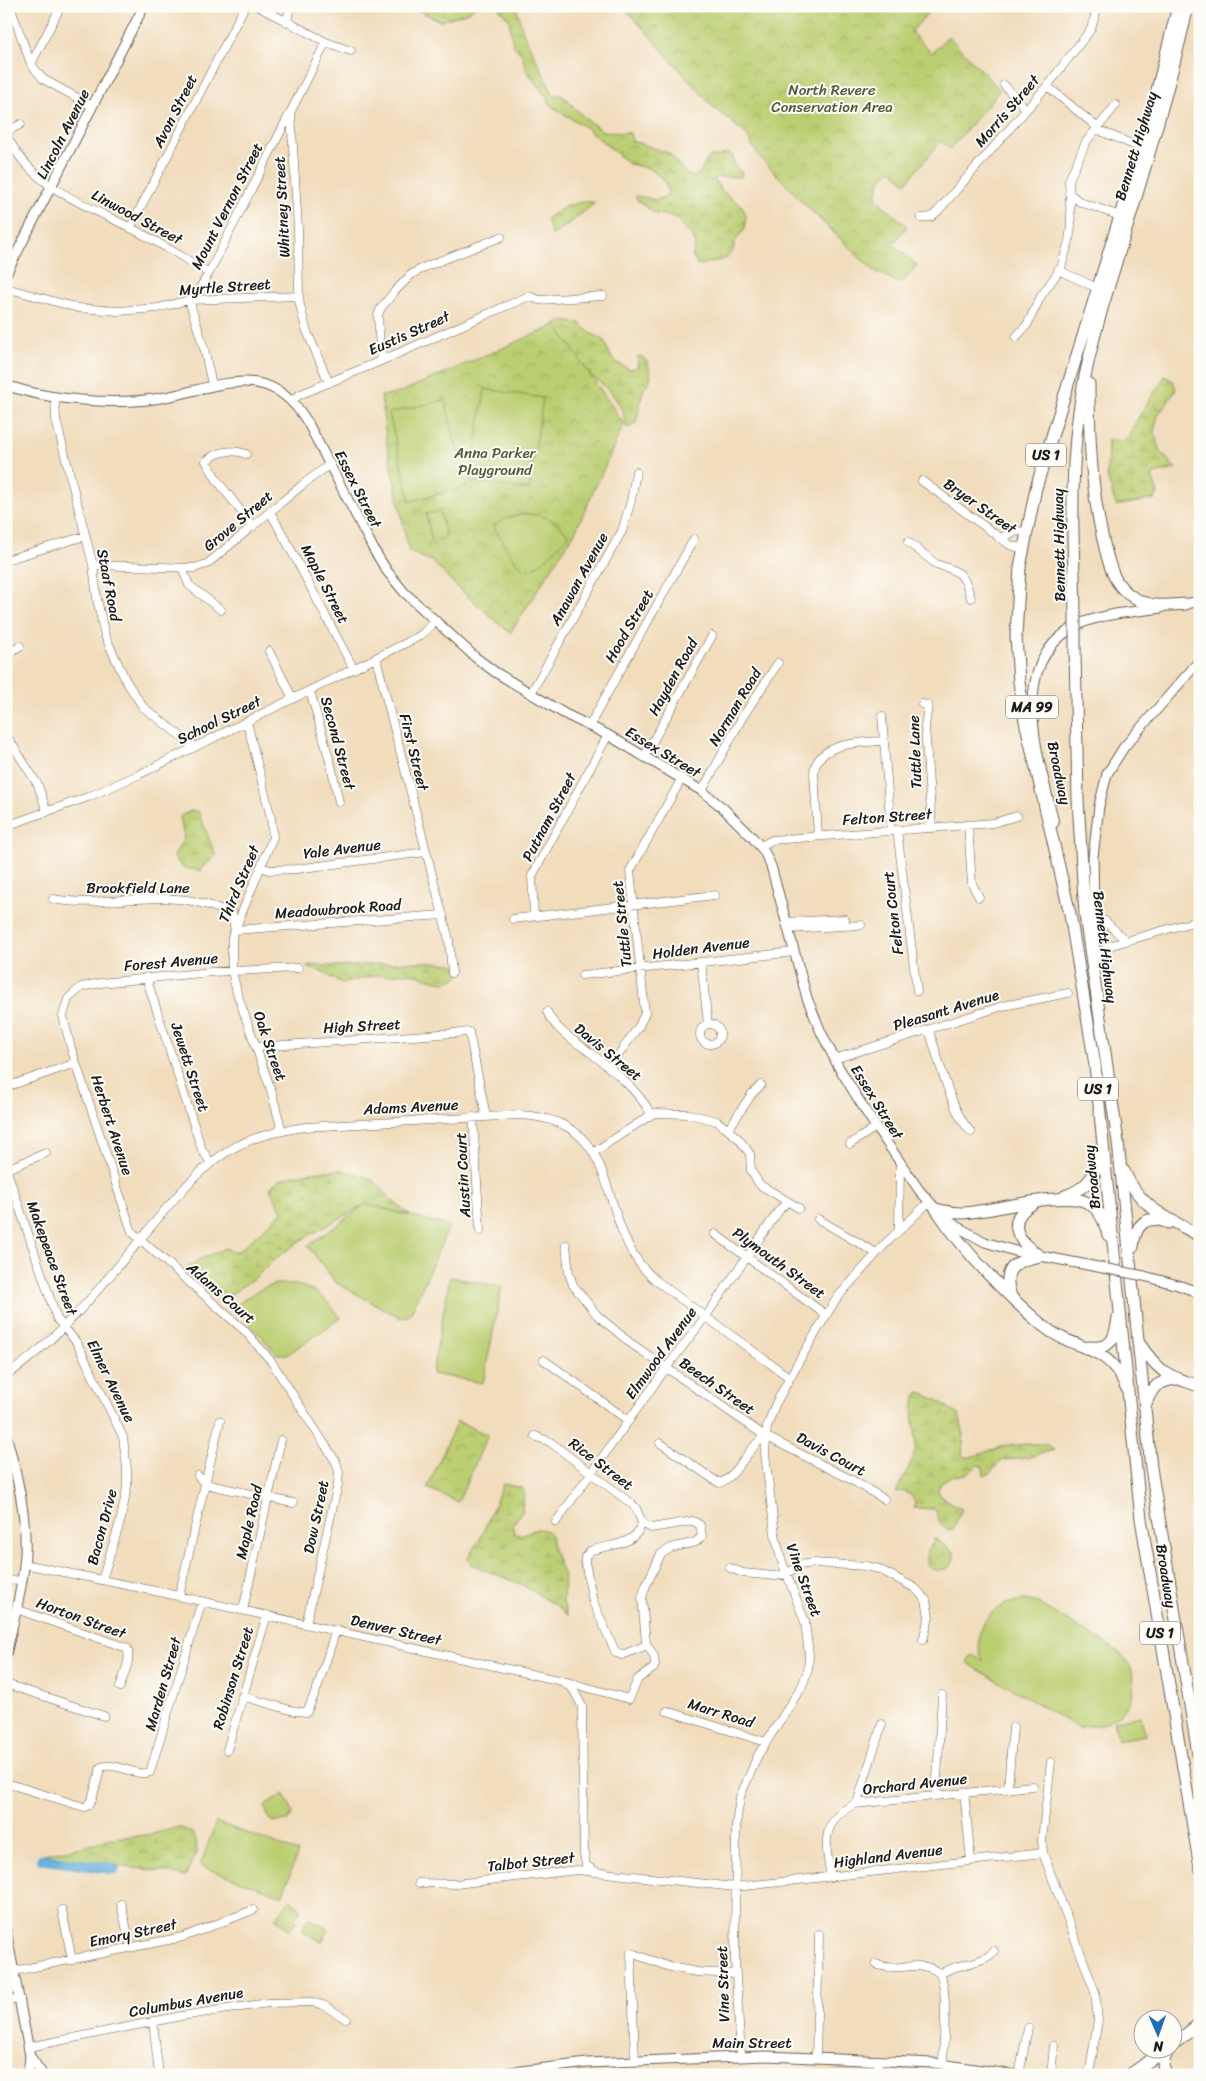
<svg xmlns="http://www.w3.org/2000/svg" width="1206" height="2081" font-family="Sriracha,sans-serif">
<defs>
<pattern id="wetland-marsh" width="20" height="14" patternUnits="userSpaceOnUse" patternTransform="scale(1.25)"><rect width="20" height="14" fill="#bbce71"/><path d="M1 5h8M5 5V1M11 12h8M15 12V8" fill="none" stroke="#a0b061"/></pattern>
<pattern id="park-crowns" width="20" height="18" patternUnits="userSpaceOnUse" patternTransform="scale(1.25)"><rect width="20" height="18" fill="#bbce71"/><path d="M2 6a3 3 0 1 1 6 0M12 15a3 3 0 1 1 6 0" fill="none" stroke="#a0b061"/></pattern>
</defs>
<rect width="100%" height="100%" fill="#fdfcf7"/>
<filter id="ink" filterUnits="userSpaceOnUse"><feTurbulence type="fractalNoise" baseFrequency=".02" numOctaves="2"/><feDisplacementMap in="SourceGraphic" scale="10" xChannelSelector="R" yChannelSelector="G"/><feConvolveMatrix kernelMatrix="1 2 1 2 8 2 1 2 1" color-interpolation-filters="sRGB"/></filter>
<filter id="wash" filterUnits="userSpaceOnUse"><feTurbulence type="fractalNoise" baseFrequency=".0096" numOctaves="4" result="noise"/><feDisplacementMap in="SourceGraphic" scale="20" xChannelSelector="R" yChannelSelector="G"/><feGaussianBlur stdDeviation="1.12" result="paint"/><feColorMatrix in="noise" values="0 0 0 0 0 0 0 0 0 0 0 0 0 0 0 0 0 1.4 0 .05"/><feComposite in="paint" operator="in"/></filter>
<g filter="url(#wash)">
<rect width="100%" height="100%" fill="#f1dcbc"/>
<path fill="url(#wetland-marsh)" stroke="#6c7546" d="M416 6H476L469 12 440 21 418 10Z
M497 6H516L523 32 553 94 563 96 587 120 604 132 630 133 632 141 669 153 686 174 693 177 699 174 709 157H718L727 153 733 156 735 166 742 173 741 177H718L715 178 714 180 723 192 742 206 746 216 745 228 734 243V249L726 259 698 265 692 257 695 246 693 236 684 229 676 217 655 214 636 199 635 198 637 196 656 200 666 196 668 191 663 178 648 168 629 164 585 127 551 106 549 101 527 71 522 55 513 45 509 19Z
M586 201 595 203C587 209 557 234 552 235L546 219 566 206Z
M563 321 580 323 590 333 603 339 613 360 629 369 637 368 638 356 643 357 648 363 651 377 648 384 643 390 636 423 630 427H626C625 405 607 385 589 375L548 330 551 327Z
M1165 376 1173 381 1176 390 1158 415 1154 433 1161 452 1176 469 1157 473 1152 476 1158 494 1155 499 1116 506 1107 476 1108 439 1123 441 1127 439 1142 411Z
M191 811H198L215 854 213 859 201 868 202 871C188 868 181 871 174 856L184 838 180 817 182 815Z
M418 962 453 964 460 968 461 972C448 993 426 974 408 973 397 973 387 977 377 975L342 983 330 977 324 972 307 968 309 965C346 968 381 963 418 962Z
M342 1170 370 1178 382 1188 389 1198 410 1215 366 1204 301 1240 270 1263 257 1276 224 1299 220 1300 211 1290 197 1281 187 1271 188 1268C199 1257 212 1256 225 1248L234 1252 240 1250 280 1214 282 1211 270 1189C278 1172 325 1171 342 1170Z
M919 1392 937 1400 959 1415 964 1436 962 1455 964 1457H970L1001 1447 1027 1444H1046L1054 1450 1026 1458 1004 1460C995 1464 994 1473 984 1476L983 1467 978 1465C974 1467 970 1473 965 1474 953 1477 942 1476 938 1490L940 1496 962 1509 954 1527 952 1530C938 1528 940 1519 935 1509L914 1508 915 1502C911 1494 904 1489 896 1493 902 1478 917 1458 916 1442 915 1426 909 1405 919 1392Z
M503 1484 522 1488 524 1491 522 1512 513 1524 514 1534 520 1535 537 1529 545 1530 551 1535 553 1549 564 1576 563 1603 568 1616 559 1607 521 1584 472 1565 467 1559 480 1539Z
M934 1538 954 1552C956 1567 945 1573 931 1569L927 1564V1550L934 1541Z
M179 1827 191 1832C204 1848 192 1861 185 1877L162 1871 107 1865 42 1854 84 1847 110 1838 149 1835Z"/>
<path fill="url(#park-crowns)" stroke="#6c7546" d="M623 6H919L927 14 911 32 932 53 948 36 1000 90 950 149 941 141 906 183 891 169 880 181 876 199 907 226 893 244 917 265 901 284 873 270 812 212 759 156 745 133 714 108Z
M556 325 624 424 575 532 510 633 457 587 432 561 409 552 387 445 381 396 396 394Z
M457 1421 488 1435 458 1502 427 1488Z
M291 1899 302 1909 294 1919 297 1922 290 1930 275 1918Z"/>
<path fill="#bbce71" stroke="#6c7546" d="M485 389 543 398 529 490 470 481Z
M445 400 466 487 410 501 389 413Z
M440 511 446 538 432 541 426 514Z
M522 514C542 513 557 520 569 536 523 581 527 582 494 526L504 519Z
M366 1204 449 1226 410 1315 401 1318 336 1283 308 1246Z
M450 1277 502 1287 483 1383 432 1374Z
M276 1284C308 1283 322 1293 341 1318L288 1354H277L234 1307C247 1297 259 1288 276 1284Z
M1024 1600 1038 1603 1119 1652C1124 1658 1130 1664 1132 1672 1141 1704 1113 1728 1083 1726L1081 1729 967 1663 972 1655 983 1661C969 1628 991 1603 1024 1600Z
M1141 1716 1145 1735 1118 1740 1114 1721Z
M284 1794 293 1813 288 1821 273 1822 269 1819 265 1806Z
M216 1822 298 1852 282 1896 200 1866Z
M308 1918 328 1929 322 1942 302 1931Z"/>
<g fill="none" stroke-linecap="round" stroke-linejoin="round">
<path stroke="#60abd8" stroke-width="11" d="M42 1859 114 1869"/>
</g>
</g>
<g filter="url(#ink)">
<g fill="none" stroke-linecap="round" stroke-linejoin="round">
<g stroke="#675f54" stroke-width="9">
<path id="minor" d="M10 6 31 64 43 79 92 106
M257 6 326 42 351 51
M287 22 290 6
M31 64 61 6
M1004 85 1026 109
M1047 86 1103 132 1141 148
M291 114 298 229 299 301 306 329 329 383
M6 134C31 187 80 202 129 227 156 241 183 257 209 273
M6 138 10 130 21 124
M1069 193 1080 202 1120 216
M921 218 931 217 937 212 1047 86 1091 29 1098 6
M130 228 245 6
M1058 270 1097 288
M6 288 78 308 118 311 158 308 189 300 299 296
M1016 337 1027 325 1041 296 1061 268 1069 241 1071 226 1069 180 1086 142 1116 105
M383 360 380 349 378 315 381 308 395 291 412 274 427 266 501 237
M212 385 204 348 189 300 194 297 209 273 326 42
M55 397 56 420 93 565 97 599 105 636 126 681 143 707 195 747
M292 401 299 395 383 360 529 296 539 300 603 296
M246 454C232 449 218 451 206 461L217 480 253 527
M922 481 1010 545 1023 549
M270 512C300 564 325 617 354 669
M999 538 1018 531 1026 532
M908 542 936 564 951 569 960 574 966 583 971 598
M6 560 85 536
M93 565 194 568 207 564 301 486 330 464
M182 568 189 585 221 610
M269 651 293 699
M6 655 20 646
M376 658 438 897 449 940 452 973
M310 691 331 765 339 802
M531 693 622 531 631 501 636 472
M922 704 928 705 925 727 932 828
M882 716 891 831
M247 722 271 818 273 837 232 937V971L237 993 271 1090 282 1131
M589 726 694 539
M6 735 38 785 47 812
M644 757 712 636
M702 791 742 718 778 663
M968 825 972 884 979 897
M6 826 88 797 138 775 406 643 421 635 436 621
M897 830 917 991
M818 836 814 773C816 742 862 742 884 741
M761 846 772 840 993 823 1017 816
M262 867 269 870 296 869 426 852
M53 899C94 907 136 895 177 899 196 900 214 907 232 913L235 930 443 915
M534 915 532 876 608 735
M1093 917 1105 921 1126 941
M513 919 715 895
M786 922 845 919
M788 929 861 925
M1096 958 1105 949 1112 945 1200 920
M701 962 708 1024
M298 968 211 972 100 983 81 987 68 999 63 1016 71 1048 132 1232 245 1331 271 1361 336 1462 339 1472 338 1484 306 1624
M582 975 794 952
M146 977 202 1150 211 1163
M547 1012C557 1032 574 1040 591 1053 613 1070 638 1090 651 1114
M700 1034a10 10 0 1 1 20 0a10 10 0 1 1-20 0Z
M929 1030C938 1057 952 1114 971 1132
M256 1047 469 1032 486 1116
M834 1059 1003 1006 1068 993
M609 1068 639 1026 645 1013 630 871 682 778
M6 1087 76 1063
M473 1117 480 1231
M728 1130 751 1095 761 1085
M850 1144 876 1127
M594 1152 654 1113 689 1114 717 1121 739 1139 750 1154 751 1171 760 1185 799 1208
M6 1168 57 1319 77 1343 123 1437 127 1469V1487L121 1519 102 1580
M7 1169 46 1153
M818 1219 876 1253
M899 1229 900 1165
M715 1234 826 1315
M566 1245 569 1273 573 1285 597 1315 629 1342 765 1436 850 1479 884 1499
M544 1360 629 1421
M6 1376C63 1336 105 1282 149 1229 173 1201 197 1169 230 1150 253 1136 279 1131 305 1127L519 1115C621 1119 596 1205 640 1264 646 1272 654 1279 662 1285L790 1378
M220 1421 205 1484 293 1503
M535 1436 550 1442 633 1505 636 1508 642 1523
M660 1443 719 1483C735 1479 749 1446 765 1436
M556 1522 667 1367 706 1316 780 1209 787 1202
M642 1523C635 1547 609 1544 590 1551L585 1557V1562L593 1602 616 1653 622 1655 647 1645
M24 1564 160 1592 562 1681 573 1689 582 1706 584 1855 586 1865 595 1871
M730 1568 743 1573 775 1576 786 1574 800 1565 813 1563 866 1566 879 1569 915 1588 926 1600 929 1617 923 1640
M6 1581 22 1580
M179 1596 205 1484 198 1476
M16 1609 127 1648C132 1659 123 1676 120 1687
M243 1610 281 1440
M567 1682 629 1699 638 1679 654 1668 655 1665 654 1656 646 1643 642 1598 645 1588 661 1554 671 1548 696 1542 702 1536 700 1525 693 1521 651 1528 642 1523
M6 1684 104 1716
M242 1696 294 1711 307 1712 318 1686 336 1630
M667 1711 766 1742
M227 1750 267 1615
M1051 1762 1042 1840 1043 1853 1095 1992 1098 2020 1089 2075
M6 1783 84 1807 87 1806 92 1799 101 1767C117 1761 135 1778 150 1772L202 1601
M1008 1788 1013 1727
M964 1792 971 1861
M936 1795 942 1695
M857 1803 882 1724
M831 1877C825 1845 820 1820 855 1804L1033 1786
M419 1883 455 1884 577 1870 735 1887 1043 1853
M121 1904 131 1948
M62 1910 72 1960
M876 1964C897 1974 921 1957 940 1974
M14 1971 183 1937 253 1910
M6 2001 20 1999
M153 2021 159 2075
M29 2047 181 2016 268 2003 312 2002 323 2005 346 2019
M741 2056 735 1960 736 1825 740 1797 758 1755 802 1686 808 1670 809 1655 805 1622 781 1559 775 1534 765 1454 767 1427 775 1405 799 1361 836 1299 885 1244 929 1202
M816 2058 819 1934
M635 2061 631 1953 670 1967 697 1972 735 1974
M943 2064C943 2043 949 1991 940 1974 956 1963 985 1964 994 1951
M878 2075V2060
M1019 2075 1028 2028
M1051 2075 1054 2045"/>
</g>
<g stroke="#675f54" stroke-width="11">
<path id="major" d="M6 274 144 6
M6 385C47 400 111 405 154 399 213 391 267 354 308 423L374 550 387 571 404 592 475 657 495 672 565 714 608 735 702 791 723 808 753 838 764 851 771 866 807 998 821 1032 838 1066 868 1115 919 1190 936 1209 956 1226 985 1242 1015 1251 1103 1268
M1181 605 1200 601
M1054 823C1040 759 1002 659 1082 623 1106 613 1136 612 1161 608
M1095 952 1093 857 1099 806 1107 774 1124 747 1200 660
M1144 1276 1178 1285 1200 1293
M6 1434C16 1473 27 1512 25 1554 23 1588 13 1622 6 1655
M6 1931 30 2056 28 2075
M30 2056 43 2075
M489 2075 587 2063 766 2056 934 2063 1015 2075"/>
</g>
<g stroke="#675f54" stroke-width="13">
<path id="highway" d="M1178 6 1149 122 1036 488 1020 567 1016 636 1019 682 1025 721 1070 914 1095 1065 1141 1519 1200 1868
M1089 384C1089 435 1091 486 1102 535 1105 549 1108 563 1114 576 1118 585 1126 593 1134 598 1150 608 1169 605 1186 604
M1075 611C1073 538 1069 464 1082 392 1093 331 1113 273 1131 214 1152 145 1172 76 1188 6
M1075 650 1078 800 1085 915 1118 1142 1151 1468 1200 1766
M1124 1171C1140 1208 1166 1217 1200 1236
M1065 1196C1088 1188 1097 1174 1101 1151
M1034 1203C1004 1219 1017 1242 1040 1256
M936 1209C965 1253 1002 1291 1042 1325 1074 1352 1108 1342 1126 1387
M936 1209C944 1211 953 1213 962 1213 993 1212 1064 1189 1088 1203 1100 1209 1105 1222 1108 1235
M1133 1247C1135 1226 1145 1213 1168 1223
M1011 1296C1001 1268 1016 1260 1040 1256
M1139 1343C1159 1372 1166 1376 1200 1386
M1089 1347C1112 1349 1115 1339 1118 1318
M1145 1406C1152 1388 1155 1382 1176 1379
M1174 2044 1200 2023
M1129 2075 1168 2048
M1167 2075C1160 2065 1164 2059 1169 2049"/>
</g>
<use href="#minor" stroke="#fff" stroke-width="8"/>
<use href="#major" stroke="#fff" stroke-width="9"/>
<use href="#highway" stroke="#fff" stroke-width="11"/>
<g stroke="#675f54" stroke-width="11" stroke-linecap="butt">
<path id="major-bridge" d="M1103 1268 1144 1276"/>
</g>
<g stroke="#675f54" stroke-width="13" stroke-linecap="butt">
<path id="highway-bridge" d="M1075 611V650"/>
</g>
<use href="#major-bridge" stroke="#fff" stroke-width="9"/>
<use href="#highway-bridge" stroke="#fff" stroke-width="11"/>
</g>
</g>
<g text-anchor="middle" stroke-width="4" stroke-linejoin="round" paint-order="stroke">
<g fill="#fdfcf7" stroke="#605f5e" stroke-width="1">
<rect x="1026" y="443.5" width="40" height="23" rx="4"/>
<rect x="1006" y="695.5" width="52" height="23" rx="4"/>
<rect x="1078" y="1077.5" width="40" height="23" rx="4"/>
<rect x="1140" y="1621.5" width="40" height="23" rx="4"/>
</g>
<g font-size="14" font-weight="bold" fill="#1c1c1c">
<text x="1046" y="460">US 1</text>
<text x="1032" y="712">MA 99</text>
<text x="1098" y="1094">US 1</text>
<text x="1160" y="1638">US 1</text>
</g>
<g font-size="15" fill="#545a3a" stroke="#fdfcf7">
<text x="832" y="95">North Revere<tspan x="832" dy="17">Conservation Area</tspan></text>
<text x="495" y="458">Anna Parker<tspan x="495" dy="17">Playground</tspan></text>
</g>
<g font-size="15" fill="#1c1c1c" stroke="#fdfcf7">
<text transform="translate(175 111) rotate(-63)" y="5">Avon Street</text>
<text transform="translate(1007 111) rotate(-49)" y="5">Morris Street</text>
<text transform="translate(63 134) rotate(-63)" y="5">Lincoln Avenue</text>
<text transform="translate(1136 146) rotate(-73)" y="5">Bennett Highway</text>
<text transform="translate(227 206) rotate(-63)" y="5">Mount Vernon Street</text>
<text transform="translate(282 207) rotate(-93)" y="5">Whitney Street</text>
<text transform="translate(137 217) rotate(28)" y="5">Linwood Street</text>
<text transform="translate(225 287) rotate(-4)" y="5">Myrtle Street</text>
<text transform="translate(409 333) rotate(-24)" y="5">Eustis Street</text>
<text transform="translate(358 489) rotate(63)" y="5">Essex Street</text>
<text transform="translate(980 506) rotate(35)" y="5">Bryer Street</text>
<text transform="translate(238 521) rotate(-40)" y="5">Grove Street</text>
<text transform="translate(1059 545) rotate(-91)" y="5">Bennett Highway</text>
<text transform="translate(579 579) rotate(-61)" y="5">Anawan Avenue</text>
<text transform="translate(325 584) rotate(63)" y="5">Maple Street</text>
<text transform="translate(109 585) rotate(79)" y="5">Staaf Road</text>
<text transform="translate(629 626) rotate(-60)" y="5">Hood Street</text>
<text transform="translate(673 677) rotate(-61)" y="5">Hayden Road</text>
<text transform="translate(735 707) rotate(-59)" y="5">Norman Road</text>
<text transform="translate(219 720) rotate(-26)" y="5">School Street</text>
<text transform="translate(338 743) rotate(75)" y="5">Second Street</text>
<text transform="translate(414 752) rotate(76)" y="5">First Street</text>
<text transform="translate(663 752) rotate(31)" y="5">Essex Street</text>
<text transform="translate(915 752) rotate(-92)" y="5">Tuttle Lane</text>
<text transform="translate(1059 773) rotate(78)" y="5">Broadway</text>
<text transform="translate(549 817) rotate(-62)" y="5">Putnam Street</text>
<text transform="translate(887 817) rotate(-4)" y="5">Felton Street</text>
<text transform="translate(342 849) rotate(-7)" y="5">Yale Avenue</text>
<text transform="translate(239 884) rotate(-67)" y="5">Third Street</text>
<text x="138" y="893">Brookfield Lane</text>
<text transform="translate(338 909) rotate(-4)" y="5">Meadowbrook Road</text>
<text transform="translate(893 913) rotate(-97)" y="5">Felton Court</text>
<text transform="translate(622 924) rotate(-96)" y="5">Tuttle Street</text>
<text transform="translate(1105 947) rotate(83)" y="5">Bennett Highway</text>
<text transform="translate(701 948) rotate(-7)" y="5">Holden Avenue</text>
<text transform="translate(171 962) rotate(-5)" y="5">Forest Avenue</text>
<text transform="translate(946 1010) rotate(-17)" y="5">Pleasant Avenue</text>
<text transform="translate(362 1026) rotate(-3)" y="5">High Street</text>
<text transform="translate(270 1046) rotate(71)" y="5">Oak Street</text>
<text transform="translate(608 1052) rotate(39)" y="5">Davis Street</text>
<text transform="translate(190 1067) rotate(72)" y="5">Jewett Street</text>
<text transform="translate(877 1102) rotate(58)" y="5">Essex Street</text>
<text transform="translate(411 1107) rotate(-3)" y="5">Adams Avenue</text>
<text transform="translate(112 1125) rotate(72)" y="5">Herbert Avenue</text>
<text transform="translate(463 1175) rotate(-93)" y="5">Austin Court</text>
<text transform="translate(1092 1177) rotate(-96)" y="5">Broadway</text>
<text transform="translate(52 1258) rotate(70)" y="5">Makepeace Street</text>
<text transform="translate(779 1263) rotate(36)" y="5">Plymouth Street</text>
<text transform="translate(221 1293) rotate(41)" y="5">Adams Court</text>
<text transform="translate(661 1353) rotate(-54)" y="5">Elmwood Avenue</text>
<text transform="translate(111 1381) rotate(64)" y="5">Elmer Avenue</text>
<text transform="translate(717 1386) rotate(35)" y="5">Beech Street</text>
<text transform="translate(831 1454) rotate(28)" y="5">Davis Court</text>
<text transform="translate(601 1464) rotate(37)" y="5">Rice Street</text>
<text transform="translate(316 1517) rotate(-78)" y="5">Dow Street</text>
<text transform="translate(249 1522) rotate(-77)" y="5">Maple Road</text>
<text transform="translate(102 1527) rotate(-75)" y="5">Bacon Drive</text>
<text transform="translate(1166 1576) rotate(81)" y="5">Broadway</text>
<text transform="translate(804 1580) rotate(70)" y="5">Vine Street</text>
<text transform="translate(81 1618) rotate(20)" y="5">Horton Street</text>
<text transform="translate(396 1630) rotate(13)" y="5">Denver Street</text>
<text transform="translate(233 1678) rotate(-73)" y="5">Robinson Street</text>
<text transform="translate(163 1684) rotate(-74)" y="5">Marden Street</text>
<text transform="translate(721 1713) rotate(17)" y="5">Marr Road</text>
<text transform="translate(915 1784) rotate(-6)" y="5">Orchard Avenue</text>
<text transform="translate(888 1856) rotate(-7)" y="5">Highland Avenue</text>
<text transform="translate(531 1862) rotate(-6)" y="5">Talbot Street</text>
<text transform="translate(133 1933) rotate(-12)" y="5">Emory Street</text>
<text transform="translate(723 1984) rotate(-92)" y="5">Vine Street</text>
<text transform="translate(186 2002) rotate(-10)" y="5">Columbus Avenue</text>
<text x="752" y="2048">Main Street</text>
</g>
</g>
<rect width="1206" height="2081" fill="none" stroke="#fdfcf7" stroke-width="25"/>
<g transform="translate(1158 2034) rotate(178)"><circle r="24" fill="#fdfcf7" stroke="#a3a29f"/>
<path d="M0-4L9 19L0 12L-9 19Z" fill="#1f6fb2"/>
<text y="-8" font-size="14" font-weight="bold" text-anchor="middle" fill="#1c1c1c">N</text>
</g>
</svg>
